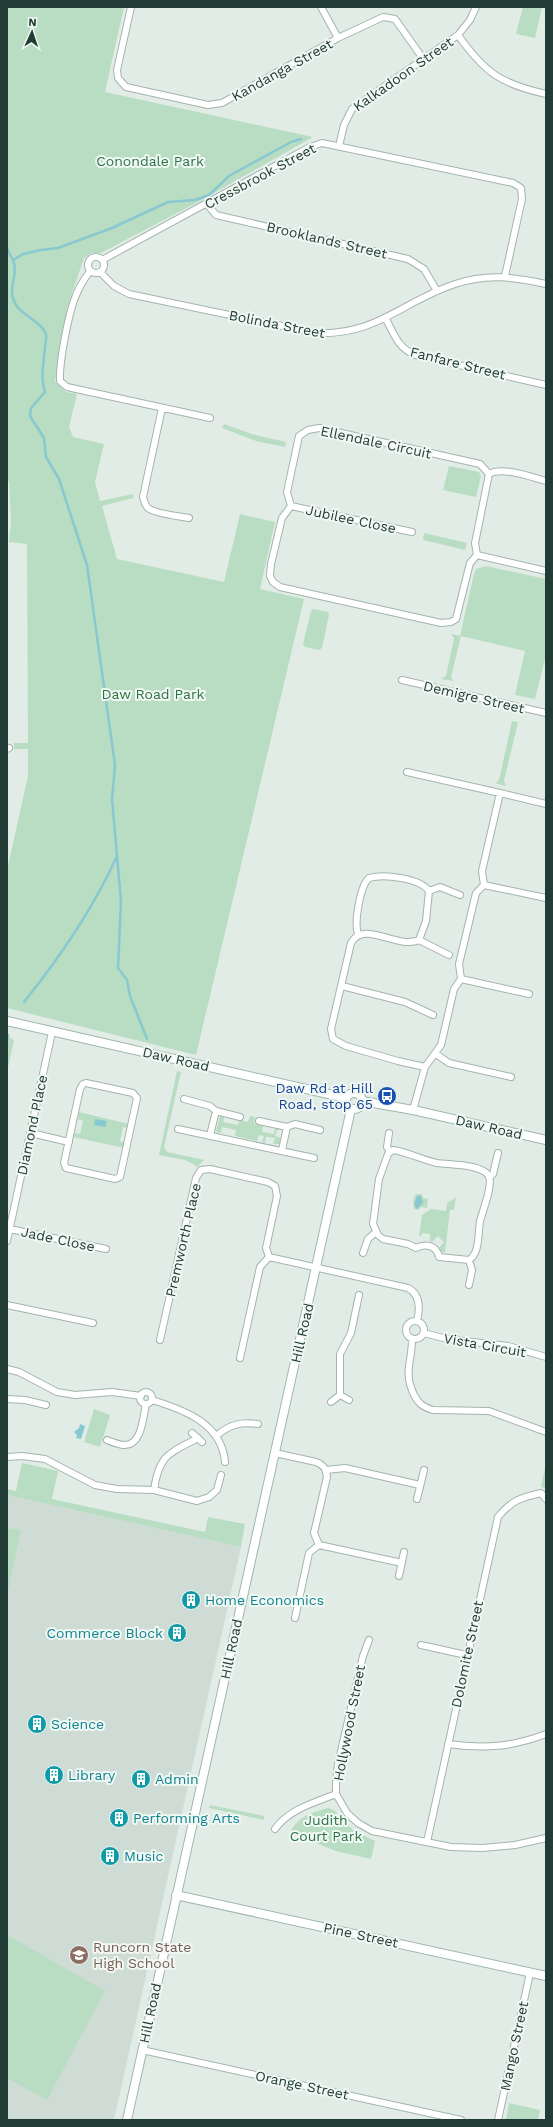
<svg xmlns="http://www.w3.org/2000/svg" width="553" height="2127" font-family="'Work Sans',sans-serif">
<rect width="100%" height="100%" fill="#e1ece6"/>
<path fill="#cfdbd5" d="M7 1495 241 1547 114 2120H7Z"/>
<path fill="#b9ddc2" d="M7 7H124L105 92 313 137 200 201 101 253H92L84 258 67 308 55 382 66 392 77 394 69 427 73 437 104 444 95 482 100 501 133 494V498L102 506 117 559 224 582 240 514 275 522 260 589 304 599 196 1055 7 1008V870L28 776V749H14V743H28L27 544 9 542 11 522 9 481H7Z
M523 7H542L535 38 516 34Z
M224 424 255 435 286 442 285 447 256 441 222 428Z
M449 466 479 472 481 476 476 497 443 490Z
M424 533 467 543 465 550 423 540Z
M486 566 546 579V655L535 699 515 695 525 651 461 636 451 677 454 681 441 679 446 676 454 638 451 634 460 636 474 574 476 569Z
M313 609 328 612 329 615 322 648 319 650 305 647 303 644 311 611Z
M512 721 518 722 504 781 506 786 495 783 499 780Z
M7 1036 14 1040 7 1072Z
M177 1071 181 1072 164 1147 167 1152 204 1160 197 1167C188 1158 171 1158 159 1155Z
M79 1112 129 1124 128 1128 123 1127 120 1141 125 1143 124 1148 73 1137 75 1133 80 1134 83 1121 78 1119Z
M220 1116 224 1117 223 1122 238 1125 239 1120 248 1122 250 1116 255 1117 254 1124 263 1126 262 1132 274 1134 275 1128 283 1130H277L275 1136 281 1138 280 1144H273L275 1138 266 1137 265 1143 262 1142 264 1136 259 1135 257 1141 235 1136 236 1130 222 1127 221 1133 216 1132Z
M416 1194H422L423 1198 428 1199 427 1208 421 1207 418 1210 414 1209 413 1200Z
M456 1197 454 1210H450L445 1252H442L439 1248 444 1242 438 1236 432 1242 430 1241V1234L422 1233 421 1236H419L422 1215 431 1209 446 1211 447 1203Z
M94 1409 110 1415 100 1447 84 1442Z
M22 1463 58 1471 52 1499 205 1532 208 1517 245 1524 241 1547 7 1495V1489L16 1491Z
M546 1463 545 1488 541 1487Z
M7 1528 21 1530 7 1595Z
M210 1805 264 1816V1820L209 1808Z
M328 1808 334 1810 354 1831 375 1841 371 1859 336 1851 290 1833C298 1816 311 1813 328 1808Z
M7 1935 105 1991 47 2100 7 2078Z
M509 2103 540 2110 538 2120H506Z"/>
<path fill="#88c8d1" d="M95 1119 107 1121 105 1127 94 1125Z
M417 1196H421L423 1203 417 1209 414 1205Z
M80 1424 85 1426 81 1439 76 1438 77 1435 74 1432 79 1428Z"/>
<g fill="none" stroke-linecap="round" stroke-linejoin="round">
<path stroke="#88c8d1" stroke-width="2.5" d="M7 247C8 254 13 258 14 263 18 279 6 288 16 305 23 316 43 323 46 334 47 338 45 343 45 347 44 361 40 378 45 392L31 408 30 416 44 438 46 457 59 479 87 565 115 765 112 799 121 901 118 968 127 980 130 996 147 1039
M13 260 23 254 41 250 58 248 112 228 168 202 195 200 209 195 229 176 291 142 301 139
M24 1002C61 956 93 909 117 856
M7 1039 8 1035"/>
<g stroke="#a4b4ad" stroke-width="8">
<path id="street" d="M131 7 117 70 118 78 126 87 208 105 222 103 338 38 383 17 395 19 424 60
M321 7 338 38
M458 35C485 73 501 84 546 94
M339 146 344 125 352 109 458 35 470 20 476 7
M207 204 216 215 408 259 424 269 437 291
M88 265a8 8 0 1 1 16 0a8 8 0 1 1-16 0Z
M102 260 310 147 322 143 513 183 521 188 522 199 505 276
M90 271C85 278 80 285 77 293 69 310 59 362 60 381L67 387 210 418
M100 272 114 286 129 294 316 333C376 336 403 301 455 284 488 273 513 277 546 284
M386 319C394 334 398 348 415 355L546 385
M162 408 143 497C144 501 145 505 148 508 155 514 179 516 189 518
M319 428 480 464 489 474 475 543 477 555 470 563 456 619 451 622 441 623 280 587 273 582 270 576 271 564 282 518 291 506 287 492 299 436 308 430Z
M489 474C502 466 531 477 546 481
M291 506 412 532
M477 555 546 571
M402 680 546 713
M7 749 9 748
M407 772 500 793 482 871 484 885 476 893 459 964 461 979 454 989 441 1045 425 1067 413 1110
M500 793 546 804
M484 885 546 898
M429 891 440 887 460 895
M358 934C354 923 360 886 369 878 384 874 420 878 429 891L426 921 419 940C397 950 364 919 351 943L331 1029 333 1039 346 1046 398 1061 425 1067
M419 940 449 955
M461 979 529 994
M342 986 405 1002 433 1015
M436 1054 449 1063 511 1077
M86 1083 133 1093 137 1098 120 1177 115 1179 66 1168 64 1163 80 1089 83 1084Z
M184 1099 210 1106 216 1111
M259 1121 287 1127 282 1150
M287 1127 295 1124 320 1130
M178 1129 314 1158
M31 1133 69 1142
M389 1133 387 1147 390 1152
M210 1135 216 1111 240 1117
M393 1150C408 1152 422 1160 437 1163 450 1165 482 1164 489 1176 493 1185 483 1210 480 1221 478 1233 480 1253 469 1260L439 1257C436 1245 426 1243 416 1248L408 1244 383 1239 378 1235 373 1224 379 1179 388 1154Z
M489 1177 493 1174 498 1153
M10 1229 106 1249
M7 1241 52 1032
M363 1253 368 1239 376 1232
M469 1285 472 1270 469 1260
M7 1305 93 1323
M406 1330a9 9 0 1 1 18 0a9 9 0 1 1-18 0Z
M424 1333 447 1339 508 1346 546 1357
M412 1339C412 1363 403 1371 414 1395 419 1404 423 1407 433 1410L489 1411 546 1432
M160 1340 196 1178 201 1170 210 1169 268 1182 275 1186 277 1196 266 1248 269 1257 408 1288C421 1295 420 1309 417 1321
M240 1358 260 1267 269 1257
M7 1369 19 1372 57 1392 75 1395 112 1392 141 1396
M140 1398a6 6 0 1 1 12 0a6 6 0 1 1-12 0Z
M340 1395V1354L351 1333 359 1295
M7 1399 25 1400 46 1405
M152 1400C185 1410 222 1424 225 1462
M331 1402 340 1395 349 1400
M192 1433 202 1442
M216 1436C230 1424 241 1422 258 1424
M107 1440C112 1442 117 1444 123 1445 142 1447 143 1417 146 1404
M275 1453 316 1462C324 1465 326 1469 327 1477L314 1533 319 1545 402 1563
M7 1457 22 1456 45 1459 95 1485 117 1489 154 1490 197 1501 209 1497 217 1490 221 1475
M326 1470 345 1468 420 1485
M154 1490C159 1455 168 1454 198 1438
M417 1499 424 1470
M399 1576 404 1552
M295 1618 309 1553 319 1545
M369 1640 363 1656 338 1764 336 1783V1794L347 1813 358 1823 372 1831 451 1847 482 1848 515 1845 546 1838
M421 1645 466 1655
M448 1744C484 1749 512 1747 546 1734
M275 1829C289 1809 314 1803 336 1794
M427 1842 498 1517C512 1500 520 1498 541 1493L546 1499
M142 2050 461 2120
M498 2120 530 1973"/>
</g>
<g stroke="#9fb7ae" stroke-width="10">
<path id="secondary" d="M7 1021 346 1098
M346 1101a8 8 0 1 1 16 0a8 8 0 1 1-16 0Z
M362 1101 413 1110 546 1140
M176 1895 546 1976
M127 2120 351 1109"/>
</g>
<use href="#street" stroke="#fff" stroke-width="6"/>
<use href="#secondary" stroke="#fff" stroke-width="8"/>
</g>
<defs>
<g id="bus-disc" transform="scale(1)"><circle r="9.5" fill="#1a4fb4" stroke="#f1f8f4"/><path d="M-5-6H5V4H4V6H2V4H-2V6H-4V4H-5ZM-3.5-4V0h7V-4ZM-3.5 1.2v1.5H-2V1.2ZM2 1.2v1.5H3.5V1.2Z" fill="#fff"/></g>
<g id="building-disc" transform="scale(1)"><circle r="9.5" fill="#0f9aa8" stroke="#f1f8f4"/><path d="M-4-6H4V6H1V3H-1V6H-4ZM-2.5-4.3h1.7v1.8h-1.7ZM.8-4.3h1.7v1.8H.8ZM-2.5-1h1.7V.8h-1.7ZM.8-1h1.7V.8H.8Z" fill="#fff"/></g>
<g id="school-disc" transform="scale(1)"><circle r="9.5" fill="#8d6e63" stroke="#f1f8f4"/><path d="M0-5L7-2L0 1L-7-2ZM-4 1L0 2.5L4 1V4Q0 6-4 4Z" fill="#fff"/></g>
</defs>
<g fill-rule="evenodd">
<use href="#bus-disc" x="387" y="1096"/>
<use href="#building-disc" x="191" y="1600"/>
<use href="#building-disc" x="177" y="1633"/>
<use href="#building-disc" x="37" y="1724"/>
<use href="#building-disc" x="54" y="1775"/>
<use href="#building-disc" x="141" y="1779"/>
<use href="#building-disc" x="119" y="1818"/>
<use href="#building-disc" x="110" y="1856"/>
<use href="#school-disc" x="79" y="1955"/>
</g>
<g text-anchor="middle" stroke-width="4" stroke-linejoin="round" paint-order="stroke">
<g font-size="14" fill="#213c34" stroke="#f1f8f4">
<text transform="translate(282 70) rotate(-29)" y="5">Kandanga Street</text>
<text transform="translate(403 74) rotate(-35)" y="5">Kalkadoon Street</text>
<text transform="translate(260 176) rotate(-28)" y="5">Cressbrook Street</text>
<text transform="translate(327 240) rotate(13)" y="5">Brooklands Street</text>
<text transform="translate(277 324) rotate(11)" y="5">Bolinda Street</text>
<text transform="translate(458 363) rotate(14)" y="5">Fanfare Street</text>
<text transform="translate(376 442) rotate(12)" y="5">Ellendale Circuit</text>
<text transform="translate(351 519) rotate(12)" y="5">Jubilee Close</text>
<text transform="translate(474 697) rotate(13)" y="5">Demigre Street</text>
<text transform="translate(176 1059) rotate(13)" y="5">Daw Road</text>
<text transform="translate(32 1125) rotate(-78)" y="5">Diamond Place</text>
<text transform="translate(489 1127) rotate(13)" y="5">Daw Road</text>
<text transform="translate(58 1239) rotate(12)" y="5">Jade Close</text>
<text transform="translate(183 1240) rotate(-77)" y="5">Premworth Place</text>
<text transform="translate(302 1333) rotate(-77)" y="5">Hill Road</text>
<text transform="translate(485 1345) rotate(10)" y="5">Vista Circuit</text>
<text transform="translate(231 1649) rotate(-78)" y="5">Hill Road</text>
<text transform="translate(467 1654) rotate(-78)" y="5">Dolomite Street</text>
<text transform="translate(349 1723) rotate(-79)" y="5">Hollywood Street</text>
<text transform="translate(361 1935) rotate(12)" y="5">Pine Street</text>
<text transform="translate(150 2013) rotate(-78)" y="5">Hill Road</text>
<text transform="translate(514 2046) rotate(-78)" y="5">Mango Street</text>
<text transform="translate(302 2085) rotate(12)" y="5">Orange Street</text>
</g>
<g font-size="14" fill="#2b7344" stroke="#f1f8f4">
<text x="150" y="166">Conondale Park</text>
<text x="153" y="699">Daw Road Park</text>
<text x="326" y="1825">Judith<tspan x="326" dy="16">Court Park</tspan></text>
</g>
<g font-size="14" fill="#164399" stroke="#f1f8f4" text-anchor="end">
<text x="373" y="1093">Daw Rd at Hill<tspan x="373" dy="16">Road, stop 65</tspan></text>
</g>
<g font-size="14" fill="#0d838f" stroke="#f1f8f4" text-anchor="start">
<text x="205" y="1605">Home Economics</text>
<text x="163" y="1638" text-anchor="end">Commerce Block</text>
<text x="51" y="1729">Science</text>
<text x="68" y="1780">Library</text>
<text x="155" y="1784">Admin</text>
<text x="133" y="1823">Performing Arts</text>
<text x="124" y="1861">Music</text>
</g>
<g font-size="14" fill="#785e54" stroke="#f1f8f4" text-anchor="start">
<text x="93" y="1952">Runcorn State<tspan x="93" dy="16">High School</tspan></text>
</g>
</g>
<rect width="553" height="2127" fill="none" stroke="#213c34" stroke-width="16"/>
<g transform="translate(32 32) rotate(3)" stroke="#f1f8f4" stroke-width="3" paint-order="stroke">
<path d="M0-3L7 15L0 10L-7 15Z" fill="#213c34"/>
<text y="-6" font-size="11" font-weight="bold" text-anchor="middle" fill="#213c34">N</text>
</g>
</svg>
